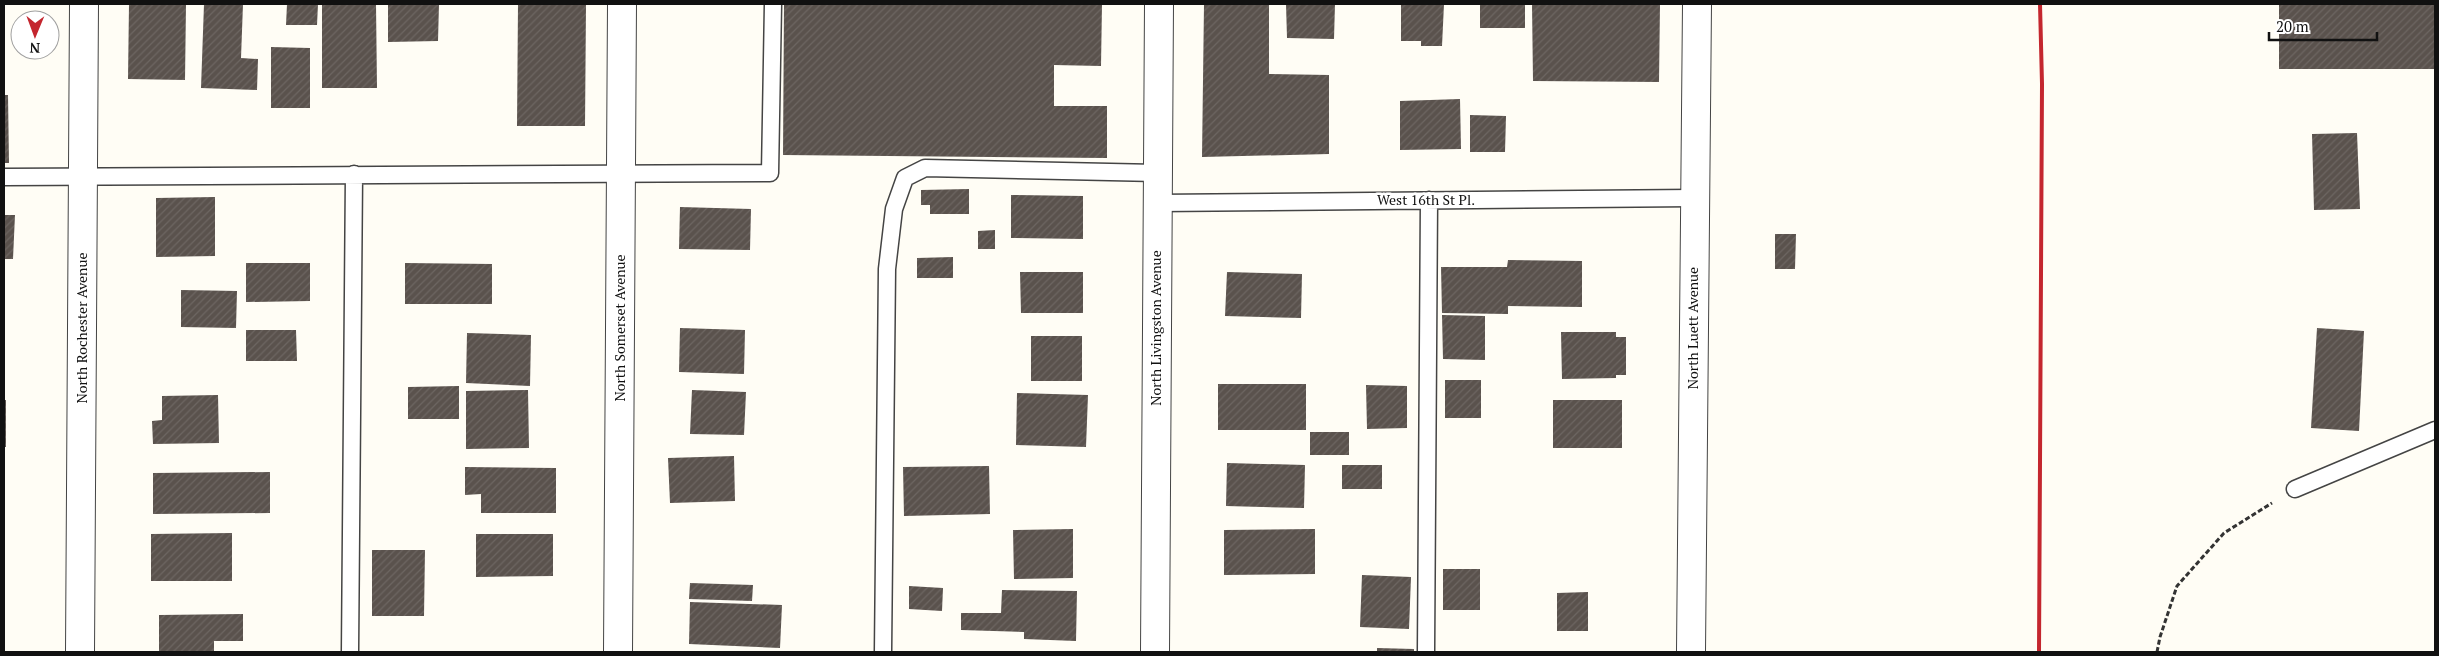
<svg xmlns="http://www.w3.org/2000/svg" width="2439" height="656" font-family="'PT Serif',serif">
<defs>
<pattern id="building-hatch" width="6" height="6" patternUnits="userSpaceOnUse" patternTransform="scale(1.25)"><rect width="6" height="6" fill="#5a524d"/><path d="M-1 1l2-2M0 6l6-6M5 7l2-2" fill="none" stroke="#6d6662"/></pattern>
</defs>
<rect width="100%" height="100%" fill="#fffdf5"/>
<path fill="url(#building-hatch)" d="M129 4H186L185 80 128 79Z
M204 4H243L241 58 258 59 257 90 201 88Z
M287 4H318L317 25H286Z
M322 4H376L377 88H322Z
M388 4H439L438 41 388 42Z
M518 4H586L585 126H517Z
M784 4H1102L1101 66 1054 65V106H1107V158L783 155Z
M1204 4H1269V74L1329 75V154L1202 157Z
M1286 4H1335L1334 39 1287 38Z
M1401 4H1444L1442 46H1421V41H1401Z
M1480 4H1525V28H1480Z
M1532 4H1660L1659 82 1533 81Z
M2279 4H2435V69H2279Z
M271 47 310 48V108H271Z
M4 95H8L9 163H4Z
M1460 99 1461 149 1400 150V101Z
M1470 115 1506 116 1505 152H1470Z
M2357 133 2360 209 2314 210 2312 134Z
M969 189V214H930V205H921V190Z
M1011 195 1083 196V239L1011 238Z
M215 197V256L156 257V198Z
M680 207 751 209 750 250 679 249Z
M4 215H15L13 259H4Z
M995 230V249H978V231Z
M1775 234H1796L1795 269H1775Z
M953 257V278H917V258Z
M1508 260 1582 261V307L1508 306V314L1442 313 1441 267H1507Z
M246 263H310V301L246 302Z
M405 263 492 264V304H405Z
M1020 272H1083V313H1021Z
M1227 272 1302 274 1301 318 1225 316Z
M181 290 237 291 236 328 181 327Z
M1442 315 1485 316V360L1443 359Z
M680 328 745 330 744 374 679 372Z
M2317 328 2364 331 2359 431 2311 428Z
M246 330H296L297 361H246Z
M1561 332H1616V337H1626V375H1616V378L1562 379Z
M467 333 531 335 530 386 466 383Z
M1031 336H1082V381H1031Z
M1445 380H1481V418H1445Z
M1218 384H1306V430H1218Z
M1366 385 1407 386V428L1367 429Z
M459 386V419H408V387Z
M528 390 529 448 466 449V391Z
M692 390 746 392 744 435 690 434Z
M1017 393 1088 395 1086 447 1016 445Z
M218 395 219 443 153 444 152 421 162 420V396Z
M4 400H6V447H4Z
M1553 400H1622V448H1553Z
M1310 432H1349V455H1310Z
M734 456 735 501 670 503 668 458Z
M1227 463 1305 465 1304 508 1226 506Z
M1342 465H1382V489H1342Z
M989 466 990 514 904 516 903 467Z
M465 467 556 468V513H481V494L465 495Z
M270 472V513L153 514V473Z
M1073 529V578L1014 579 1013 530Z
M1315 529V574L1224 575V530Z
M232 533V581H151V534Z
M476 534H553V576L476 577Z
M372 550H425L424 616H372Z
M1443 569H1480V610H1443Z
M1362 575 1411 577 1409 629 1360 627Z
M690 583 753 585 752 601 689 599Z
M909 586 943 588 942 611 909 609Z
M1002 590 1077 591 1076 641 1024 639V632L961 630V613H1001Z
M1588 592V631H1557V593Z
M690 602 782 605 780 648 689 644Z
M243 614V641H214V652H159V615Z
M1377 648 1414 649V652H1377Z"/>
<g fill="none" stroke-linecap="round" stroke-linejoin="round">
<g stroke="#444" stroke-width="19">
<path id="lane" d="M4 177 770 173 773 4
M1157 203 1694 198
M2295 489 2435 430
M350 652 354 174
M883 652 887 269 894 209 905 178 925 168 1157 173
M1426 652 1429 200"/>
</g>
<g stroke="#444" stroke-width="30">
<path id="street" d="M80 652 84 4
M618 652 622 4
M1155 652 1159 4
M1691 652 1697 4"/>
</g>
<path stroke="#333" stroke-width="3" stroke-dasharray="5 2.5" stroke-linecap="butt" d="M2157 652 2160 637 2177 586 2224 533 2272 503"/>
<use href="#lane" stroke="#fff" stroke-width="16"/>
<use href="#street" stroke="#fff" stroke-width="28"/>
<path stroke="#c4262e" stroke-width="4" d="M2039 652 2042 84 2040 4"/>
</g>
<g text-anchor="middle" stroke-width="5" stroke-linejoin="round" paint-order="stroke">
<g font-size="14" fill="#111" stroke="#fff">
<text x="1426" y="205">West 16th St Pl.</text>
<text transform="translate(82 328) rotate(-90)" y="5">North Rochester Avenue</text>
<text transform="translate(620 328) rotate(-90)" y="5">North Somerset Avenue</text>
<text transform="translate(1156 328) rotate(-90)" y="5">North Livingston Avenue</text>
<text transform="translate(1693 328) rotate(-90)" y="5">North Luett Avenue</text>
</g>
</g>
<rect width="2439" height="656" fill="none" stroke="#111111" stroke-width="10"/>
<g transform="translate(35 35) rotate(181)"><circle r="24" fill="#ffffff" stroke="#a0a0a0"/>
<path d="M0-4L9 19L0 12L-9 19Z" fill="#c4262e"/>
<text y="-8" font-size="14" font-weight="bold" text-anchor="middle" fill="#111111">N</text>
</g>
<path d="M2269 32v8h108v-8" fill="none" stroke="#111111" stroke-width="2.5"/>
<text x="2276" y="32" font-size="15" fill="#111111" stroke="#ffffff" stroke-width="4" paint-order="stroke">20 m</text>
</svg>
